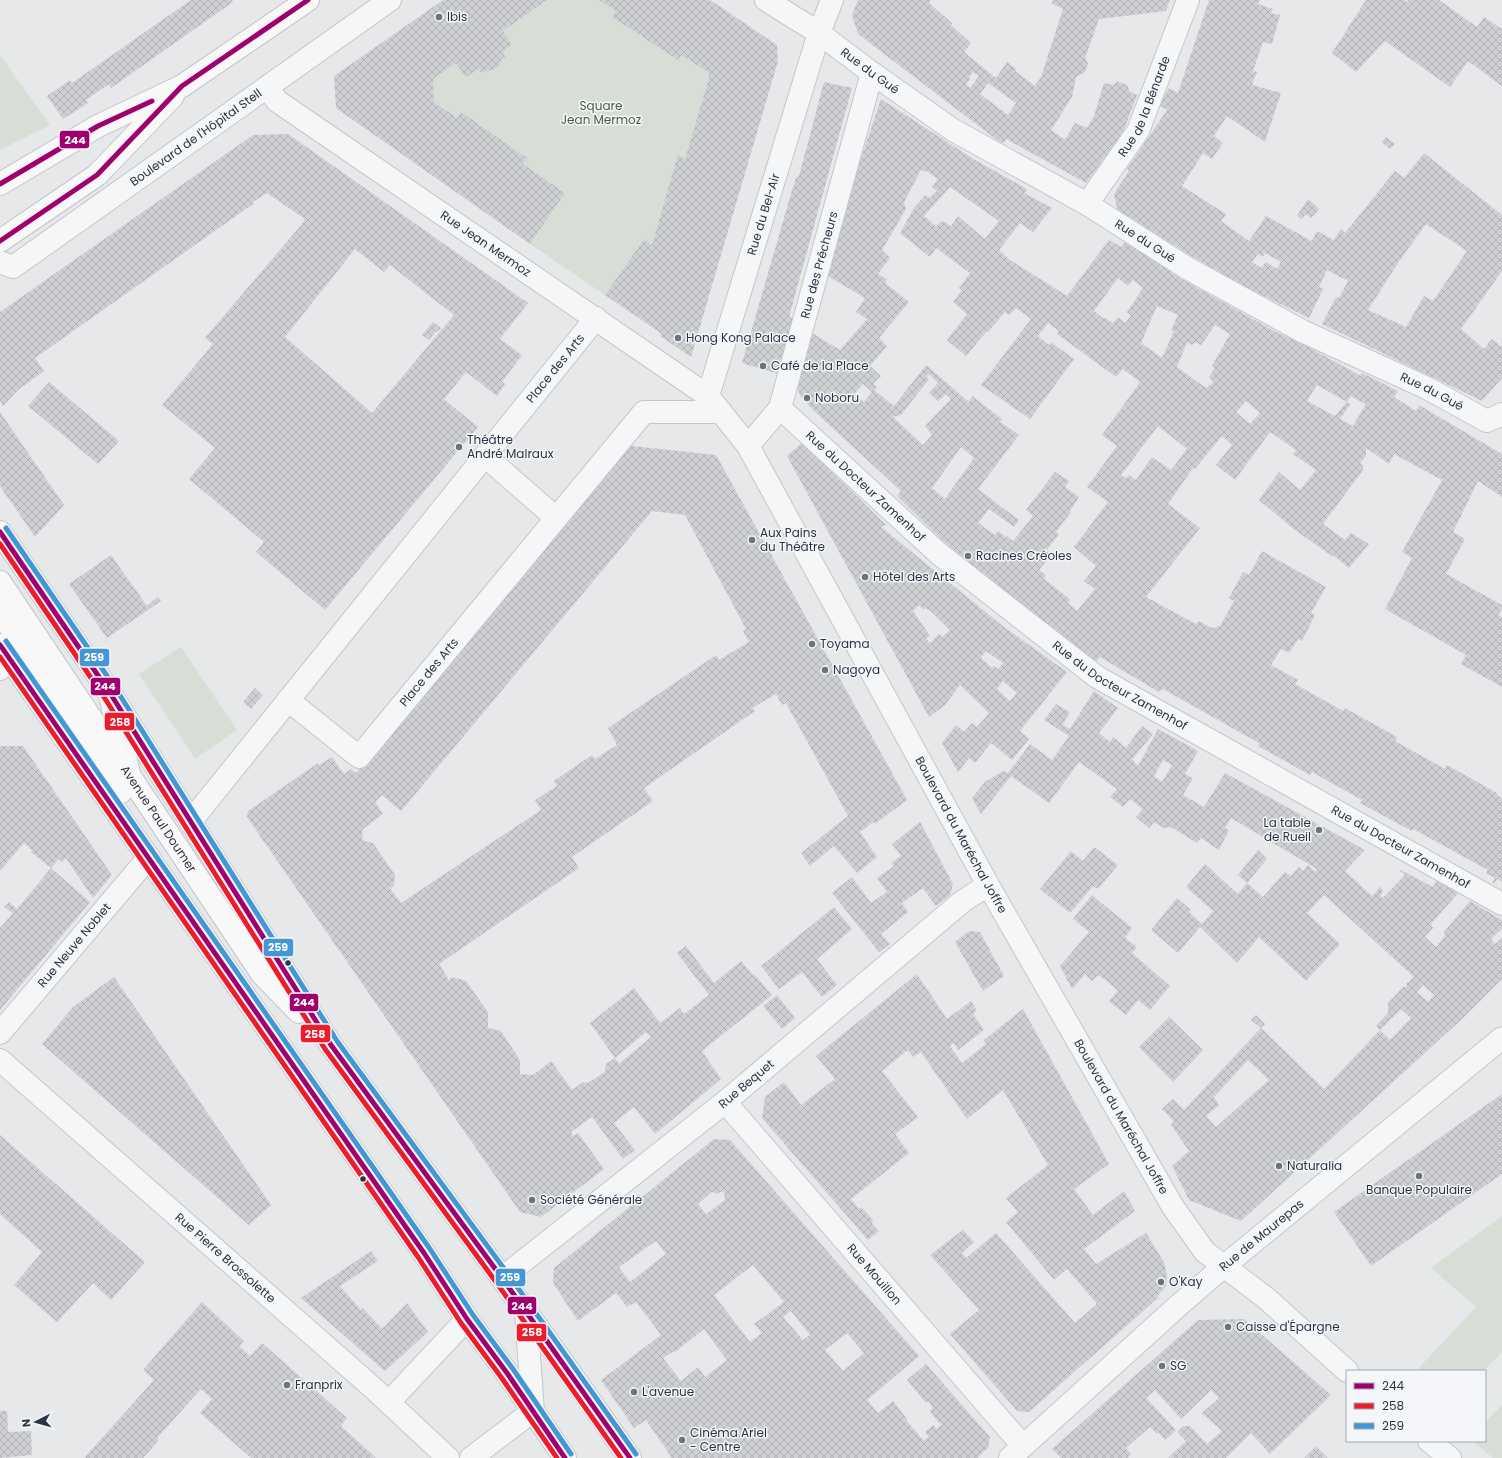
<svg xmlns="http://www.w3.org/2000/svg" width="1502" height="1458" font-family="Poppins,sans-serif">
<defs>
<pattern id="building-cross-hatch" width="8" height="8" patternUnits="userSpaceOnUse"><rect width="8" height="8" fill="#ced0d3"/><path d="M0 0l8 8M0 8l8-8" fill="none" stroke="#b1b3b6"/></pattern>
</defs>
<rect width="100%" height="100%" fill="#e6e8ea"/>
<path fill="#d6ded6" d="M547 0H599L616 11 612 17 678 60 681 55 708 72 709 78 685 159 678 154 652 245 644 239 605 295 530 244 565 193 523 164 527 158 461 112 457 118 434 102 433 79 456 63 478 69 481 73C494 66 501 72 503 51L512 45 503 31Z
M0 55 50 125 0 150Z
M181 647 237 730 195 759 139 674Z
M1502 1216V1352L1483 1371H1416L1476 1307 1431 1268Z
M1502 1405V1458H1493L1473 1441H1485V1423Z"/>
<path fill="url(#building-cross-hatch)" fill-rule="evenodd" d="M191 0H232L233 2 111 88 109 84 86 100 88 103 63 119 47 96 70 80 72 83Z
M443 0H547L503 31 512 45 503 51 505 57 502 58 500 64 495 69 481 73 478 69 466 77 456 63 433 79 434 102 457 118 461 112 527 158 523 164 565 193 530 244 336 108 334 76Z
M599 0H710L777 45 778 61 691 357 660 336 662 334 605 295 644 239 652 245 678 154 685 159 709 78 708 72 681 55 678 60 612 17 616 11Z
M858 0H931L929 3 952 23 951 25 971 43 964 52 996 78 1007 62 1016 69 1015 71 1035 86 1041 77 1063 9 1051 3 1053 0H1170L1166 11 1099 19 1085 58 1088 63 1085 72 1076 77 1072 97 1051 130 1064 139 1066 138 1075 123 1087 128 1094 116 1104 83 1114 85 1117 81 1127 85 1130 92 1137 95 1123 132 1086 183 1006 139 1004 143 1002 142 1001 143 858 34 852 15ZM973 72 979 76 970 88 966 84 970 79 969 77ZM988 83 1016 103 1008 115 980 94Z
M1209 0H1260L1258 4 1273 9 1271 13 1280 15 1272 44 1263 42 1253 71 1257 72 1252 85 1281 93 1265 142 1227 116 1214 136 1223 143 1212 159 1203 153 1182 186 1226 214 1221 221 1249 241 1266 216 1312 241 1317 231 1334 240 1341 229 1345 233 1395 171 1404 178 1424 153 1502 215V271L1461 329 1484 349 1492 339 1502 347V378L1482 401 1322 324 1336 297 1339 298 1348 281 1327 270 1319 287 1323 289 1309 318 1245 287 1193 257 1117 209 1114 194 1129 171 1127 169 1167 110 1159 105 1169 88 1178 93ZM1426 224 1467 251 1433 301 1424 296 1406 327 1368 310 1398 263ZM1265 253 1281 262 1277 269 1266 262 1261 268 1252 262 1258 254 1263 257Z
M1366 0H1405L1407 2 1409 0H1439L1477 27 1484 17 1502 29V86L1468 61 1450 87 1385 41 1356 72 1332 53Z
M824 82 852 88 789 317 794 319 778 374 742 363 793 187 796 178 799 176Z
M881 99 975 160 1025 188 1027 190 1024 193 1052 208 1033 232 1020 223 999 250 1010 260 1067 296 1109 240 1122 247 1125 242 1172 271 1171 273 1276 332 1301 343 1361 376 1362 373 1398 391 1394 397 1416 411 1419 405 1502 454V497L1478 481 1453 532 1465 539 1446 574 1502 605V609L1498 615 1502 617V687L1461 664 1466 655 1385 609 1412 558 1402 552 1442 480 1394 454 1389 464 1366 448V456L1360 463 1363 466V470L1323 524 1345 540 1351 533 1369 544 1349 568 1333 555 1332 556 1295 530 1259 500 1279 472 1300 490 1316 470 1293 454 1296 450 1270 432 1235 480 1216 465 1232 445 1222 436 1195 469 1193 468 1168 504 1200 528 1146 597 1196 624 1199 621 1212 628 1220 626 1234 601 1229 598 1243 572 1249 575 1262 551 1326 587 1311 613 1315 615 1302 641 1298 639 1289 653 1281 649 1271 665 1298 680 1295 684 1343 711 1345 708 1397 737 1395 741 1445 769 1447 765 1497 793V795L1502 798V882L1497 879 1494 884 1492 882 1495 878 1486 873 1488 870 1413 829 1412 831 1384 816 1360 803 1362 800 1312 772 1310 775 1258 746 1259 743 1163 689 1159 692 1100 657 1096 661 1049 627 980 572 941 539 897 496 901 491 814 411 800 396 798 389 812 333 840 350 867 319 856 312 865 298 826 275 849 194ZM921 170 928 172 938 179 932 187 937 191 930 198 925 195 914 208 900 233 930 257 936 248 970 273 959 288 962 290 953 302 967 314 947 340 966 356 987 331 988 332 1005 312 1009 315 1016 308 1031 319 981 385 1030 419 1074 359 1051 342 1049 345 1038 336 1048 323 1059 331 1057 334 1116 377 1123 369 1140 382 1102 435 1117 446 1087 487 1108 502 1074 547 1096 566 1084 581 1095 589 1077 611 1068 603 1070 599 1044 579 1046 575 1039 570 1051 555 1046 551 1059 534 1056 532 1071 512 1070 511 1079 497 1065 487 1069 481 1055 472 1026 510 1033 516 1013 541 1007 536 1006 537 998 531 995 535 978 523 989 509 1014 527 1019 520 978 489 1019 435 1000 422 1002 419 972 396 969 402 926 365 894 406 874 390 877 387 873 384 881 376 870 366 887 346 879 338 909 302 885 283 887 279 878 274 890 258 882 250 906 209 904 202ZM950 187 999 221 985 239 958 216 951 226 942 221 936 226 924 216ZM1118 278 1128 286 1133 280 1143 288 1127 312 1131 316 1125 323 1118 317 1113 323 1105 318 1104 319 1094 311ZM1157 306 1178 315 1171 330 1174 331 1162 358 1141 343ZM1215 325 1230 334 1212 366 1215 368 1209 377 1214 382 1206 388 1177 367 1187 342 1192 345 1195 342 1201 345ZM929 374 938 383 929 393 938 401 946 394 951 399 925 426 932 435 923 445 893 417 901 415 929 379 926 376ZM863 384 872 392 864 402 854 394ZM1317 385 1347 402 1350 396 1366 404 1353 426 1340 419 1350 405 1347 402 1335 416 1307 401ZM1246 401 1260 413 1250 424 1236 412ZM1158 426 1187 449 1171 470 1152 457 1136 480 1129 475 1126 478 1121 475ZM961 447 974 458 945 499 932 488Z
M288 134 528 303 500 339 522 355 502 382 505 384 497 396 466 372 444 399 478 427 325 610 256 552 264 542 189 479 215 448 162 405 213 344 205 338 302 224 305 219 267 193 253 202V204L35 358 44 371 18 390 3 406 0 401V312L253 135ZM355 249 384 272 390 265 454 315 372 413 285 337Z
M1386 137 1395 144 1390 149 1382 142Z
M1308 199 1319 209 1311 218 1306 214 1301 219 1297 216Z
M433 322 441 328 437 332 436 331 429 340 422 335Z
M49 382 119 441 98 464 28 406Z
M0 412 64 505 35 537 0 486Z
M802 443 886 525 881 527 1004 627 1067 672 1020 731 1029 739 1012 760 991 743 975 763 969 758 958 772 942 743 956 725 964 732 972 723 977 727 989 713 960 685 945 705 929 717 787 456ZM919 605 924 610 926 608 934 614 950 630 942 637 939 634 930 643 926 639 930 636 913 611ZM986 651 1003 663 998 669 994 666 992 668 981 658ZM1003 681 1017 693 1010 701 997 689Z
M623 445 716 455 907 800 875 824 873 822 860 832 877 857 857 873 834 846 810 866 801 853 848 816 786 703 782 705 776 694 752 708 755 711 644 788 653 801 572 857 579 868 439 964 449 980 452 977 466 981 488 1012V1028L501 1031 520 1060V1074L533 1075 551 1061 572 1090 583 1082 588 1083 605 1072 606 1064 615 1058 619 1064 651 1037 646 1032 615 1058 590 1023 634 988 660 1023 680 1008 684 1014 709 995 677 953 686 946 714 983 741 961 754 976 755 975 772 995 702 1051 721 1079 655 1134 634 1107 614 1123 635 1150 623 1159 592 1117 571 1132 573 1136 578 1133 604 1169 541 1217 520 1212 247 817 248 811 318 763 319 765 332 757 344 774 351 769 356 773 543 549ZM652 511 685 515 746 629 743 631 749 642 719 660 716 655 608 728 617 745 595 759 592 755 554 781 557 786 535 800 541 810 401 903 390 888 394 886 395 875 373 843 362 840 363 829 383 814 375 802 382 795 401 811Z
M111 555 147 606 157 597 161 601 107 638 69 584Z
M255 688 263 695 251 709 243 702Z
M1094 691 1118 708 1099 733 1110 742 1113 737 1126 748 1142 726 1153 734 1132 759 1138 766 1158 729 1198 751 1185 774 1193 778 1183 795 1204 807 1225 773 1365 850 1345 871 1372 896 1381 886 1383 892 1380 895 1383 898 1405 875 1400 871 1401 870 1433 887 1437 881 1458 893 1431 924 1433 928 1425 937 1436 947 1445 936 1444 932 1470 901 1502 920V929L1491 939 1495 944 1502 938V979L1461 1020 1241 1221 1189 1200 1172 1166 1189 1151 1171 1125 1174 1121 1162 1109 1173 1099 1184 1110 1261 1028 1324 1089 1380 1030 1390 1040 1411 1018 1401 1009 1380 1030 1376 1026 1388 1013V1003L1403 987H1407L1406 984 1414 977 1324 895 1307 913 1340 944 1306 981 1259 937 1237 963 1200 927 1178 953 1151 930 1177 898 1191 910 1189 912 1202 924 1213 911 1186 887 1205 864 1238 894 1247 883 1263 897 1285 872 1291 876 1299 867 1303 871 1308 865 1315 872 1317 869 1231 818 1225 828 1229 830 1219 850 1201 838 1197 843 1171 827 1164 828 1154 822 1149 828 1136 817 1143 809 1130 799 1123 807 1110 797 1117 789 1079 762 1049 803 1011 776 981 814 972 798 985 782 1003 771 1008 773 1030 744 1052 760 1069 736 1044 720 1056 704 1070 712 1062 725 1070 729ZM1163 760 1172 765 1162 782 1154 776ZM1423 985 1434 995 1428 1002 1417 992ZM1248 1060 1269 1080 1216 1127 1206 1116 1219 1105 1214 1097Z
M0 746H23L112 875 93 898 66 858 62 862 59 859 51 868 90 902 0 1010V928L13 913 4 907 9 902 17 909 51 868 31 852 32 850 24 843 0 871Z
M920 822 953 884 950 895 936 906 923 888 902 903 908 912 881 934 890 944 879 952 832 893 852 877 871 903 887 892 877 878 894 866 891 863 901 856 892 844Z
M1094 847 1118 865 1098 889 1093 886 1070 913 1040 889 1071 851 1083 861Z
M1258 850 1267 859 1247 883 1238 875Z
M1092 895 1132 928 1125 938 1137 947 1132 953 1170 986 1150 1010 1138 1000 1126 1015 1109 1001 1118 991 1107 981 1098 975 1092 981 1085 974 1072 989 1060 966 1089 932 1073 919Z
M834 907 852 929 817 959 837 985 822 997 802 972 779 989 761 966Z
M969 931 980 932 1004 976 983 991 955 942Z
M917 974 947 1019 971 1001 977 1011 973 1014 984 1030 958 1050 954 1043 950 1046 962 1063 986 1044 984 1040 1023 1009 1109 1164 1074 1189 1093 1215 1124 1191 1135 1211 1084 1249 1096 1264 1146 1233 1164 1262 1167 1275 1166 1286 1157 1297H1159L1029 1412 1017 1411 950 1334 979 1310 930 1255 963 1230 974 1242 962 1253 966 1258 996 1233 1075 1323 1097 1304 1067 1269 1054 1280 1006 1222 1018 1212 1006 1198 1048 1165 1003 1090 967 1119 921 1052 913 1057 908 1050 882 1071 918 1117 895 1134 909 1153 851 1199 858 1208H862L873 1220 872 1224 879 1231 868 1240 762 1118 765 1097 784 1082 801 1105 835 1079 816 1056Z
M114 977 271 1205 249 1225 42 1044 73 1007Z
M777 995 795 1018 782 1029 763 1006Z
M1256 1015 1265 1024 1261 1028 1251 1020Z
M1169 1017 1203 1050 1173 1082 1139 1047Z
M1502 1094V1174L1371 1266 1334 1212Z
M0 1135 145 1262 111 1300 93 1283 57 1322 14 1285 42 1252 0 1214Z
M714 1139 730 1140 919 1356 867 1400 878 1413 893 1401 907 1419 906 1420 924 1441 929 1437 925 1432 933 1425 937 1429 942 1424 939 1423 930 1411 933 1408 928 1401 926 1403 907 1380 926 1364 990 1437 988 1448 977 1458H672L646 1420 634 1428 601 1380 661 1335 636 1302 627 1307 616 1293 578 1321 553 1283 554 1268ZM722 1191 724 1193 725 1200 706 1214 698 1204 712 1192 717 1194ZM656 1241 666 1254 630 1282 619 1267ZM753 1265 784 1302 754 1324 762 1333 750 1342 714 1295ZM791 1311 810 1335 803 1340 783 1317ZM704 1329 727 1360 705 1377 698 1367 681 1381 663 1358 674 1351 675 1352ZM847 1333 864 1353 843 1371 825 1350Z
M371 1251 378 1261 340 1286 361 1310 363 1308 382 1329 407 1303 428 1332 385 1371 301 1298Z
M202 1302 244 1341 239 1346 250 1356 262 1343 347 1418 341 1426 376 1458H251L200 1413 212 1399 201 1389 157 1438 159 1440 143 1458H84L154 1380 143 1370Z
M1244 1319 1331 1395 1270 1454 1251 1433 1226 1458H1168L1186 1441 1177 1432 1183 1426H1190L1207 1444 1222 1431 1202 1413 1219 1398 1211 1390 1181 1419 1155 1390 1146 1398 1176 1430 1165 1440 1158 1432 1157 1434 1150 1427 1126 1448 1131 1454 1128 1456 1129 1458H1061L1052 1449 1198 1320Z
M0 1411H7L8 1432 31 1431 32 1455 0 1458Z
M1316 1446 1328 1458H1304Z"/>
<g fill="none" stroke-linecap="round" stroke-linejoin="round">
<g stroke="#c4c6c8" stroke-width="24">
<g id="minor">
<path id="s1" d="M766 0 819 33 872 73 953 130 1087 204 1187 268 1302 331 1427 388 1487 421 1502 414"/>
<path id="s2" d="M267 87 277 101 708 396 748 446 988 885 1173 1207 1205 1252 1266 1298 1347 1371"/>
<path id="s3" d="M1087 204 1138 131 1188 0"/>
<path id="s4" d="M0 262 13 267 390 0"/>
<path id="s5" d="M708 396 819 33 832 0"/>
<path id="s6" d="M780 408 938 553 1097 677 1502 904"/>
<path id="s7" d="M748 446 780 408 872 73"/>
<path d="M485 456 556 518"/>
<path d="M0 669 9 658"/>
<path d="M110 696 129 773"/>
<path id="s8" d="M288 700 359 757 644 412H721"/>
<path id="s9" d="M191 821 596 318"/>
<path id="s10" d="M0 1033 149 857"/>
<path id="s11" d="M0 1060 372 1387 448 1458"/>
<path id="s12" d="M725 1102 1023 1446"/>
<path id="s13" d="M502 1278 725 1102 963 901 988 885"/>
<path d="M389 1402 467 1319"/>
<path d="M1429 1441 1450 1458"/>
<path d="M471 1458 533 1411 526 1313"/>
<path id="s14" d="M1010 1458 1179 1305 1223 1267 1502 1038"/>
</g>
</g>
<g stroke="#c2c5c8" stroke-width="24">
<g id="major">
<path d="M0 184 98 126 182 86 308 0"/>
<path d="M0 241 97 175 173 96"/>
<path d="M0 532 110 693 331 1045 502 1278 573 1377 630 1458"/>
<path id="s15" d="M0 582 262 974 299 1012"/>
<path d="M0 612 121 792"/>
<path d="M0 645 424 1253 467 1319 507 1373 565 1458"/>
</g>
</g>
<use href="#minor" stroke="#f5f6f7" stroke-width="22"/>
<use href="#major" stroke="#f8f8f8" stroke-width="22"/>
<g stroke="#f4f6f9" stroke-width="8">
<path id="bus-1" d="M0 184 98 126 152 101
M0 241 97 175 182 86 308 0
M0 532 110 693 331 1045 502 1278 630 1458
M0 645 424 1253 467 1319 507 1373 565 1458"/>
</g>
<g stroke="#f4f6f9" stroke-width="8">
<path id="bus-2" d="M0 544 104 697 325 1049 496 1282 621 1458
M0 657 418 1257 461 1323 501 1377 557 1458"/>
</g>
<g stroke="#f4f6f9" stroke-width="8">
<path id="bus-3" d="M6 528 116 689 337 1041 508 1274 636 1454
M6 641 430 1249 473 1315 513 1369 571 1454"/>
</g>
<use href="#bus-1" stroke="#a0006e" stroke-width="5"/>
<use href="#bus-2" stroke="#ed1c2a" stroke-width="5"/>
<use href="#bus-3" stroke="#4397d2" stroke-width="5"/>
</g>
<g fill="#6c737f" stroke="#f4f6f9" stroke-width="1.5">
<circle cx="439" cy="17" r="4"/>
<circle cx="678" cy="338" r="4"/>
<circle cx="763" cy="366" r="4"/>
<circle cx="807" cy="398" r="4"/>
<circle cx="459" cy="447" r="4"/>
<circle cx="752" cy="540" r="4"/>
<circle cx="968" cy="556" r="4"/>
<circle cx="865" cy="577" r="4"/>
<circle cx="812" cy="644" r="4"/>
<circle cx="825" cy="670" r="4"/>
<circle cx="1319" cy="830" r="4"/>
<circle cx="1279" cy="1166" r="4"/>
<circle cx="1419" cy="1176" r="4"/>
<circle cx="532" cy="1200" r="4"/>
<circle cx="1161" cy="1282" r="4"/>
<circle cx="1228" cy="1327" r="4"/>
<circle cx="1162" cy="1366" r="4"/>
<circle cx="287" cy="1385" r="4"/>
<circle cx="634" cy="1392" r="4"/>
<circle cx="682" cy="1440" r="4"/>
</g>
<g fill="#2b3445" stroke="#f4f6f9" stroke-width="1.5">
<circle cx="288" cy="963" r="3.5"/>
<circle cx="363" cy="1179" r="3.5"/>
</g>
<g text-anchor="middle" stroke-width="3" stroke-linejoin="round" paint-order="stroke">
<g font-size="12" fill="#2b3445" stroke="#f4f6f9" text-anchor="start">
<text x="447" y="21">Ibis</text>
<text x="686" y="342">Hong Kong Palace</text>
<text x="771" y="370">Café de la Place</text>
<text x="815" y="402">Noboru</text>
<text x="467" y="444">Théâtre<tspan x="467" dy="14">André Malraux</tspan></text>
<text x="760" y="537">Aux Pains<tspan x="760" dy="14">du Théâtre</tspan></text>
<text x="976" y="560">Racines Créoles</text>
<text x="873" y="581">Hôtel des Arts</text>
<text x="820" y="648">Toyama</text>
<text x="833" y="674">Nagoya</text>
<text x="1311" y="827" text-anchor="end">La table<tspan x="1311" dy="14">de Rueil</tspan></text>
<text x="1287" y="1170">Naturalia</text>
<text x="1419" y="1194" text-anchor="middle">Banque Populaire</text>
<text x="540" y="1204">Société Générale</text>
<text x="1169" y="1286">O'Kay</text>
<text x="1236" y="1331">Caisse d'Épargne</text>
<text x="1170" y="1370">SG</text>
<text x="295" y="1389">Franprix</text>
<text x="642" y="1396">L'avenue</text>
<text x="690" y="1437">Cinéma Ariel<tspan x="690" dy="14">- Centre</tspan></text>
</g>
<g font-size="12" fill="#2b3445" stroke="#f4f6f9">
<text dy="4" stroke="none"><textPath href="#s1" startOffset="126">Rue du Gué</textPath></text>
<text dy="4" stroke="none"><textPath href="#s3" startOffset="114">Rue de la Bénarde</textPath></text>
<text dy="4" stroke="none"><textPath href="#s4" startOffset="238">Boulevard de l'Hôpital Stell</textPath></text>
<text dy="4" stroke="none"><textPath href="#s5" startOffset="190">Rue du Bel-Air</textPath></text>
<text dy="4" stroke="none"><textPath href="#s1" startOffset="450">Rue du Gué</textPath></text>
<text dy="4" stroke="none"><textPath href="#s2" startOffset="270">Rue Jean Mermoz</textPath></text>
<text dy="4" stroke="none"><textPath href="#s7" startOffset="198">Rue des Prêcheurs</textPath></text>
<text dy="4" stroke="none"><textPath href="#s9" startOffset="581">Place des Arts</textPath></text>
<text dy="4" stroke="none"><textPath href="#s1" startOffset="774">Rue du Gué</textPath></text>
<text dy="4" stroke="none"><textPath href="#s6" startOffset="116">Rue du Docteur Zamenhof</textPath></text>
<text dy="4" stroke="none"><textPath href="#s8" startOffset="201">Place des Arts</textPath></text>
<text dy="4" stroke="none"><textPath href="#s6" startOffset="440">Rue du Docteur Zamenhof</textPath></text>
<text dy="4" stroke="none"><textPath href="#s15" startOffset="285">Avenue Paul Doumer</textPath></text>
<text dy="4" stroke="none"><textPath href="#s2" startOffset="1047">Boulevard du Maréchal Joffre</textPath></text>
<text dy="4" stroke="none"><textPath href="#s6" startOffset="764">Rue du Docteur Zamenhof</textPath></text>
<text dy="4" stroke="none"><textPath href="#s10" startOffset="115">Rue Neuve Noblet</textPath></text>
<text dy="4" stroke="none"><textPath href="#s13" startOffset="312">Rue Bequet</textPath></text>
<text dy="4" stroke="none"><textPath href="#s2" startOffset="1371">Boulevard du Maréchal Joffre</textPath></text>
<text dy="4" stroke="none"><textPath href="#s14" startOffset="336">Rue de Maurepas</textPath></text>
<text dy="4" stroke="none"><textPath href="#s11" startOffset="300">Rue Pierre Brossolette</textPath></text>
<text dy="4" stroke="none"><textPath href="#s12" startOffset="228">Rue Mouillon</textPath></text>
</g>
<g font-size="12" fill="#3f6138" stroke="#f4f6f9">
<text x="601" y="110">Square<tspan x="601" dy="14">Jean Mermoz</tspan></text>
</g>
</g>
<g stroke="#f4f6f9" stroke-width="1.5">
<rect x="59" y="130" width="31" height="19" rx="4" fill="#a0006e"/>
<rect x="79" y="648" width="31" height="19" rx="4" fill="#4397d2"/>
<rect x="90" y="677" width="31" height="19" rx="4" fill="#a0006e"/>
<rect x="104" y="712" width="31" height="19" rx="4" fill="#ed1c2a"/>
<rect x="263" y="938" width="31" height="19" rx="4" fill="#4397d2"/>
<rect x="289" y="993" width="30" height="19" rx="4" fill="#a0006e"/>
<rect x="300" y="1024" width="31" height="19" rx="4" fill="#ed1c2a"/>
<rect x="495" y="1268" width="31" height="19" rx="4" fill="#4397d2"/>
<rect x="507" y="1296" width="30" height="19" rx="4" fill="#a0006e"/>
<rect x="516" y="1323" width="31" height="19" rx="4" fill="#ed1c2a"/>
</g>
<g font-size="11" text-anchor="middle" font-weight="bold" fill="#fff">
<text x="75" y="144">244</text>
<text x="94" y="661">259</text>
<text x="105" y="690">244</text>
<text x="120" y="726">258</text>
<text x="278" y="951">259</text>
<text x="304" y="1006">244</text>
<text x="315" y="1038">258</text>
<text x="510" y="1281">259</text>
<text x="522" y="1310">244</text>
<text x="532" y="1336">258</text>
</g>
<rect x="1346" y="1370" width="140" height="72" fill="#f4f6f9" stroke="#a4a8b1"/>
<rect x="1354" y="1383" width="20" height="6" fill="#a0006e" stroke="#a4a8b1"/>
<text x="1382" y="1390" font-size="12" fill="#2b3445">244</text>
<rect x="1354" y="1403" width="20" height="6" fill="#ed1c2a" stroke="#a4a8b1"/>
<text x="1382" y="1410" font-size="12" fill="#2b3445">258</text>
<rect x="1354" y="1423" width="20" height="6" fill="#4397d2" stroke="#a4a8b1"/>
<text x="1382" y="1430" font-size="12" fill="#2b3445">259</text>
<g transform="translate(36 1422) rotate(264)" stroke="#f4f6f9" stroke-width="3" paint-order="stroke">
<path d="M0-3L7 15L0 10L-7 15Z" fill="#2b3445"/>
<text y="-6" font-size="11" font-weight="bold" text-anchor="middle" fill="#2b3445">N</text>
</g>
</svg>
